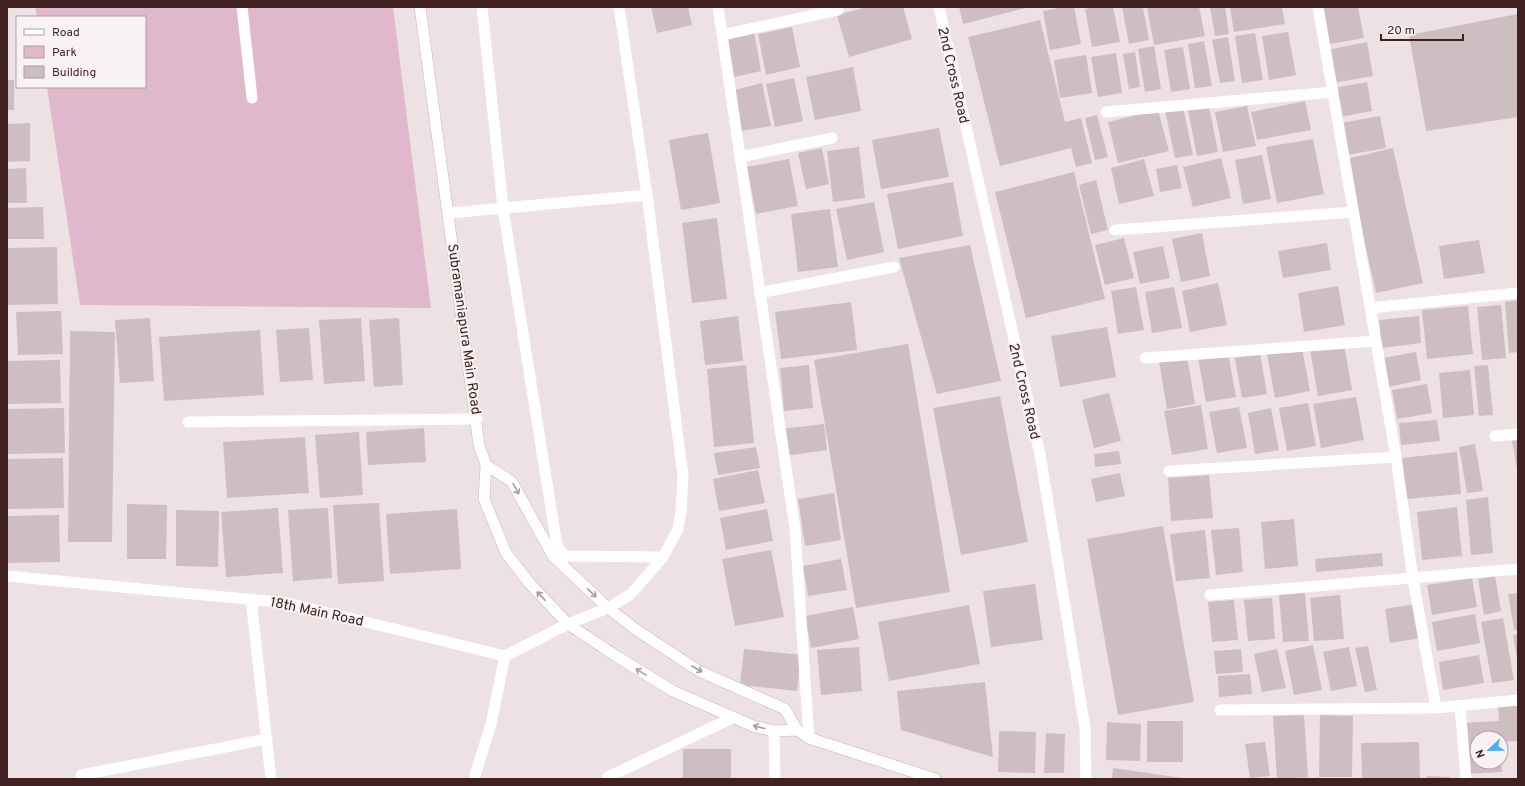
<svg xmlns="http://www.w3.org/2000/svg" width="1525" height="786" font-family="Overpass,sans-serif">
<rect width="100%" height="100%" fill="#ede1e4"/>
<path fill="#e0b8cc" d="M35 7H393L431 308 80 305 47 87H145V17H37Z"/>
<path fill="#cebdc1" d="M651 7H688L692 25 657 33Z
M867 7H903L912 39 849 57 837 15Z
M959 7H1026V8L963 24Z
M1064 7H1074L1081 44 1050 50 1043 11Z
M1095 7H1113L1120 42 1092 47 1085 9Z
M1122 7H1143L1149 40 1129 44Z
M1147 7H1199L1205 36 1154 45Z
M1210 7H1225L1229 34 1215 36Z
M1230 7H1282L1285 24 1234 32Z
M1318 7H1358L1364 38 1325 45Z
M1518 14V117L1426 131 1409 35Z
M1040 20 1065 122 1081 118 1092 163 1076 167 1071 148 1000 166 968 37Z
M792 27 800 67 766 75 758 34Z
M754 32 761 71 734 77 727 38Z
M1288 32 1296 75 1269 80 1262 36Z
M1255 33 1263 80 1242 83 1235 36Z
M1228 37 1235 81 1220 83 1212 40Z
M1204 41 1212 86 1195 88 1188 44Z
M1367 42 1373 76 1333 83 1327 50Z
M1154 46 1161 89 1145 92 1138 49Z
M1183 47 1190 89 1171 92 1164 50Z
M1135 52 1140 87 1129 89 1123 54Z
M1116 53 1122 93 1098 97 1091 57Z
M1086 55 1092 93 1060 98 1054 60Z
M853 67 861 111 815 120 806 77Z
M794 78 803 121 775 127 766 84Z
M7 80H14V110H7Z
M1367 82 1372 111 1340 117 1334 88Z
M762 83 771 126 741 131 734 90Z
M1305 101 1311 130 1257 140 1251 112Z
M1209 106 1218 152 1197 156 1188 110Z
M1247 106 1256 146 1223 152 1215 112Z
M1183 107 1193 155 1175 158 1165 110Z
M1158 110 1169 151 1118 163 1108 122Z
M1097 115 1108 157 1095 160 1085 118Z
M1380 116 1386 148 1347 155 1341 123Z
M30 123V161L7 162V124Z
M939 128 949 177 881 189 872 140Z
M708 133 720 203 681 210 669 140Z
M1313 139 1324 194 1277 203 1266 147Z
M859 147 865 198 833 202 827 151Z
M822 148 829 184 806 189 798 153Z
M1393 148 1423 283 1376 293 1346 159Z
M1262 155 1271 199 1243 204 1235 160Z
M1221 158 1231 198 1193 207 1183 167Z
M789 159 798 206 756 214 747 167Z
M1144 159 1154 196 1119 204 1111 168Z
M1177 165 1182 188 1160 192 1156 169Z
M26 168 27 203H7V169Z
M1074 172 1105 299 1026 318 995 192Z
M1096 180 1108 230 1091 234 1079 185Z
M953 182 963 236 898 249 887 194Z
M874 202 884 252 847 260 836 209Z
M43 207 44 239H7V208Z
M830 209 838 267 798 272 791 214Z
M717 218 727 299 692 303 682 223Z
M1202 233 1210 276 1181 282 1172 239Z
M1124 238 1134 278 1105 285 1095 245Z
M1479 240 1485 273 1444 279 1439 246Z
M1327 243 1331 270 1283 278 1278 251Z
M970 245 1001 381 937 394 899 258Z
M1163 246 1170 278 1140 284 1133 252Z
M57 247 58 304 7 305V248Z
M1218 283 1227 325 1190 332 1182 291Z
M1338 286 1345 325 1304 332 1298 293Z
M1136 287 1144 330 1118 334 1111 291Z
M1174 287 1182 328 1152 333 1145 292Z
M1518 300V352L1509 353 1505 302Z
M851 302 857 350 781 359 775 312Z
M1501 305 1506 358 1482 360 1477 307Z
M1468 306 1473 354 1427 359 1422 310Z
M61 311 63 354 18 355 16 312Z
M738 316 743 361 705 365 700 321Z
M1419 316 1421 343 1382 348 1379 320Z
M150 318 154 381 120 383 115 320Z
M361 318 365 381 324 384 319 320Z
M399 318 403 385 374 387 369 320Z
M1107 327 1116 377 1060 387 1051 336Z
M309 328 313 380 280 382 276 330Z
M260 330 264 395 164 401 159 337Z
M70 331 115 332 112 542H68Z
M908 344 950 592 856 608 814 360Z
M1344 344 1352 390 1318 396 1310 350Z
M1302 348 1310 391 1275 398 1267 354Z
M1228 352 1236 397 1206 402 1198 357Z
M1416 352 1421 380 1388 387 1383 358Z
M1260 353 1267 394 1242 398 1235 358Z
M1187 356 1195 404 1167 409 1159 361Z
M60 360 61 403 7 404V361Z
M746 365 754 443 714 447 707 369Z
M809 365 813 408 784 411 780 368Z
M1488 365 1493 415 1479 416 1474 366Z
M1470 370 1474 415 1443 418 1439 373Z
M1427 384 1432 413 1397 419 1392 390Z
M1109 393 1121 441 1094 448 1082 400Z
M1000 396 1028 542 961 555 933 408Z
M1356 397 1364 440 1321 448 1313 404Z
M1308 403 1316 446 1287 451 1279 408Z
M1201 405 1208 449 1172 455 1164 411Z
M1239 407 1247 448 1217 453 1209 412Z
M64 408 65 453 7 454V409Z
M1271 408 1279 450 1255 454 1248 413Z
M1437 420 1440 441 1401 445 1399 423Z
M824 424 827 450 785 456 781 429Z
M424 428 426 462 368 465 366 432Z
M359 432 363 495 320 498 315 435Z
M305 437 309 493 227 498 223 442Z
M1518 440V469H1517L1512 441Z
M1475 444 1483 491 1467 493 1459 447Z
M756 447 760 468 718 475 714 453Z
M1119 451 1121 464 1095 467 1094 454Z
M1457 452 1461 494 1406 499 1402 458Z
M63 458 64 508 7 509V459Z
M758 470 765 503 719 511 713 479Z
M1120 473 1125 496 1096 502 1091 479Z
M1209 475 1213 518 1171 521 1168 478Z
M834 493 841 540 805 546 798 499Z
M1488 497 1493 553 1471 555 1466 500Z
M379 503 384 581 338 584 333 505Z
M127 504 167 505 166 559H127Z
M1457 507 1462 556 1422 560 1417 512Z
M278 508 283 573 226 577 221 512Z
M328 508 332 578 293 581 288 510Z
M457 509 461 569 390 574 386 514Z
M767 509 773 541 726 550 720 518Z
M176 510 219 511 218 567 176 566Z
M59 515 60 562 7 563V516Z
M1294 519 1298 566 1265 569 1261 522Z
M1163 526 1194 702 1118 715 1087 539Z
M1239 528 1243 572 1216 575 1211 530Z
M1205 530 1210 578 1176 581 1170 534Z
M771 550 784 617 735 626 722 559Z
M1382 553 1383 566 1316 572 1315 559Z
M841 559 847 590 808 596 803 566Z
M1495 576 1501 611 1484 615 1478 579Z
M1472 578 1477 607 1432 615 1427 585Z
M1035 584 1043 640 991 647 983 591Z
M1305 593 1309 641 1283 642 1279 595Z
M1518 593V630H1514L1508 594Z
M1340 595 1344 639 1314 641 1310 598Z
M1272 598 1275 639 1248 641 1244 600Z
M1234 600 1238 640 1212 642 1208 602Z
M1415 604 1421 638 1390 643 1385 609Z
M969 605 980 664 889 681 878 622Z
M853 607 859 639 811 648 805 616Z
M1475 614 1480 643 1437 651 1432 622Z
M1503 618 1514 680 1492 683 1481 622Z
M1518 634V659H1517L1513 635Z
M1313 645 1322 690 1294 695 1285 651Z
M1368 646 1377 690 1365 692 1355 648Z
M859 647 862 691 821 695 817 650Z
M1349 647 1357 686 1331 691 1323 652Z
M744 649 801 655 797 691 740 685Z
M1241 649 1243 672 1216 674 1214 651Z
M1277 649 1286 688 1262 692 1254 654Z
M1479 655 1484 683 1443 690 1439 662Z
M1250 674 1252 694 1219 697 1218 676Z
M985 682 993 757 901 730 897 691Z
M1518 705V741L1501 742V738H1477V762H1501L1502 772 1467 774 1464 723 1499 721 1498 706Z
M1304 715 1308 777 1277 779 1273 716Z
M1320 715 1353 716 1352 777H1319Z
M1147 721H1183V762H1147Z
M1107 722 1141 724 1140 761 1106 760Z
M999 731 1036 732 1035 773 998 772Z
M1046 733 1065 734 1064 773H1044Z
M1265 742 1270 776 1250 778 1245 744Z
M1419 742 1420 779H1362L1361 743Z
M683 749H731V779H683Z
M1113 768 1182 778V779H1112Z
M1427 776 1450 777V779H1427Z"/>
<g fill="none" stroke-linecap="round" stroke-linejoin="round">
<g stroke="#ceb3b7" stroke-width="12">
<path id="secondary" d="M420 7 479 445 486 465 484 499 506 553 531 585 568 624 616 656 673 691 753 726 774 731 797 730
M486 465 512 482 553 556 608 608 638 631 699 671 785 709 797 730 809 738 935 779"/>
</g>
<path stroke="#fff" stroke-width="11" d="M242 7 252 98
M251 599 271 779
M81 775 267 739"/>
<path stroke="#fff" stroke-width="11" d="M482 7 503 208 557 546 565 556 663 557
M718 7 795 529 809 738
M939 7 1040 454 1085 728 1086 779
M1318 7 1396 457 1413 579 1436 708
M722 35 838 10
M1106 112 1333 92
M740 157 832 138
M449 213 647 195
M1115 230 1353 212
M759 293 894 267
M1370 308 1518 293
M1145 358 1376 341
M188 422 477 419
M1495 436 1518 434
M1169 471 1396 457
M1210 595 1518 569
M608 608 631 594 663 557 678 529 681 512 683 476 647 195 619 7
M1460 706 1466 779
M1220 710 1436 708 1518 700
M774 731 775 779
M608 777 732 718"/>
<path stroke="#fff" stroke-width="11" d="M7 576 288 603 505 656 568 624 608 608
M474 779 491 724 505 656"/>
<use href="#secondary" stroke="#fff" stroke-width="11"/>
</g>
<defs><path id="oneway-shaft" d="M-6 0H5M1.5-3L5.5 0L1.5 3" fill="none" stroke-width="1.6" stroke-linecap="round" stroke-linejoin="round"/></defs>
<g stroke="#a99b9b">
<use href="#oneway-shaft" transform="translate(516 489) rotate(62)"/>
<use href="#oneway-shaft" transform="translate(592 593) rotate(44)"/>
<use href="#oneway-shaft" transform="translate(541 596) rotate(-134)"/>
<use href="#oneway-shaft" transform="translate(697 669) rotate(30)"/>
<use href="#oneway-shaft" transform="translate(641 672) rotate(-149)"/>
<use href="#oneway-shaft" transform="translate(759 727) rotate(-165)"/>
</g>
<g text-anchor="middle" stroke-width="4" stroke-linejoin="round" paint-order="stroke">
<g font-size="14" fill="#402021" stroke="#f9f2f4">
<text transform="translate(954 75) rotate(77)" y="5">2nd Cross Road</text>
<text transform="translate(465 329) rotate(82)" y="5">Subramaniapura Main Road</text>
<text transform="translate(1025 391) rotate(77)" y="5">2nd Cross Road</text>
<text transform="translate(317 611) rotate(12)" y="5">18th Main Road</text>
</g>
</g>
<rect width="1525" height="786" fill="none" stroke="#402021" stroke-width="16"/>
<rect x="16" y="16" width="130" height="72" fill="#f9f2f4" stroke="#af9ea0"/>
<rect x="24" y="29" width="20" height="6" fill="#ffffff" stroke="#af9ea0"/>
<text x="52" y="36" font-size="12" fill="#402021">Road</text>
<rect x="24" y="46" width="20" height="12" fill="#e0b8cc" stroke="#af9ea0"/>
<text x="52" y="56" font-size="12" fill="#402021">Park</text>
<rect x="24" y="66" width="20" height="12" fill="#cebdc1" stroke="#af9ea0"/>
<text x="52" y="76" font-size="12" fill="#402021">Building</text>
<g transform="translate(1489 750) rotate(248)"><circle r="19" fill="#f9f2f4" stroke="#af9ea0"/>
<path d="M0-3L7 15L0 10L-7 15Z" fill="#4eabfe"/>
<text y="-6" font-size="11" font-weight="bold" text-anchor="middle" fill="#402021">N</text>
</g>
<path d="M1381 34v6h82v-6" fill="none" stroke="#402021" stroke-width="2"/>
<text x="1387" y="34" font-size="12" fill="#402021" stroke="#f9f2f4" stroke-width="3" paint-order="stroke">20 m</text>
</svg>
